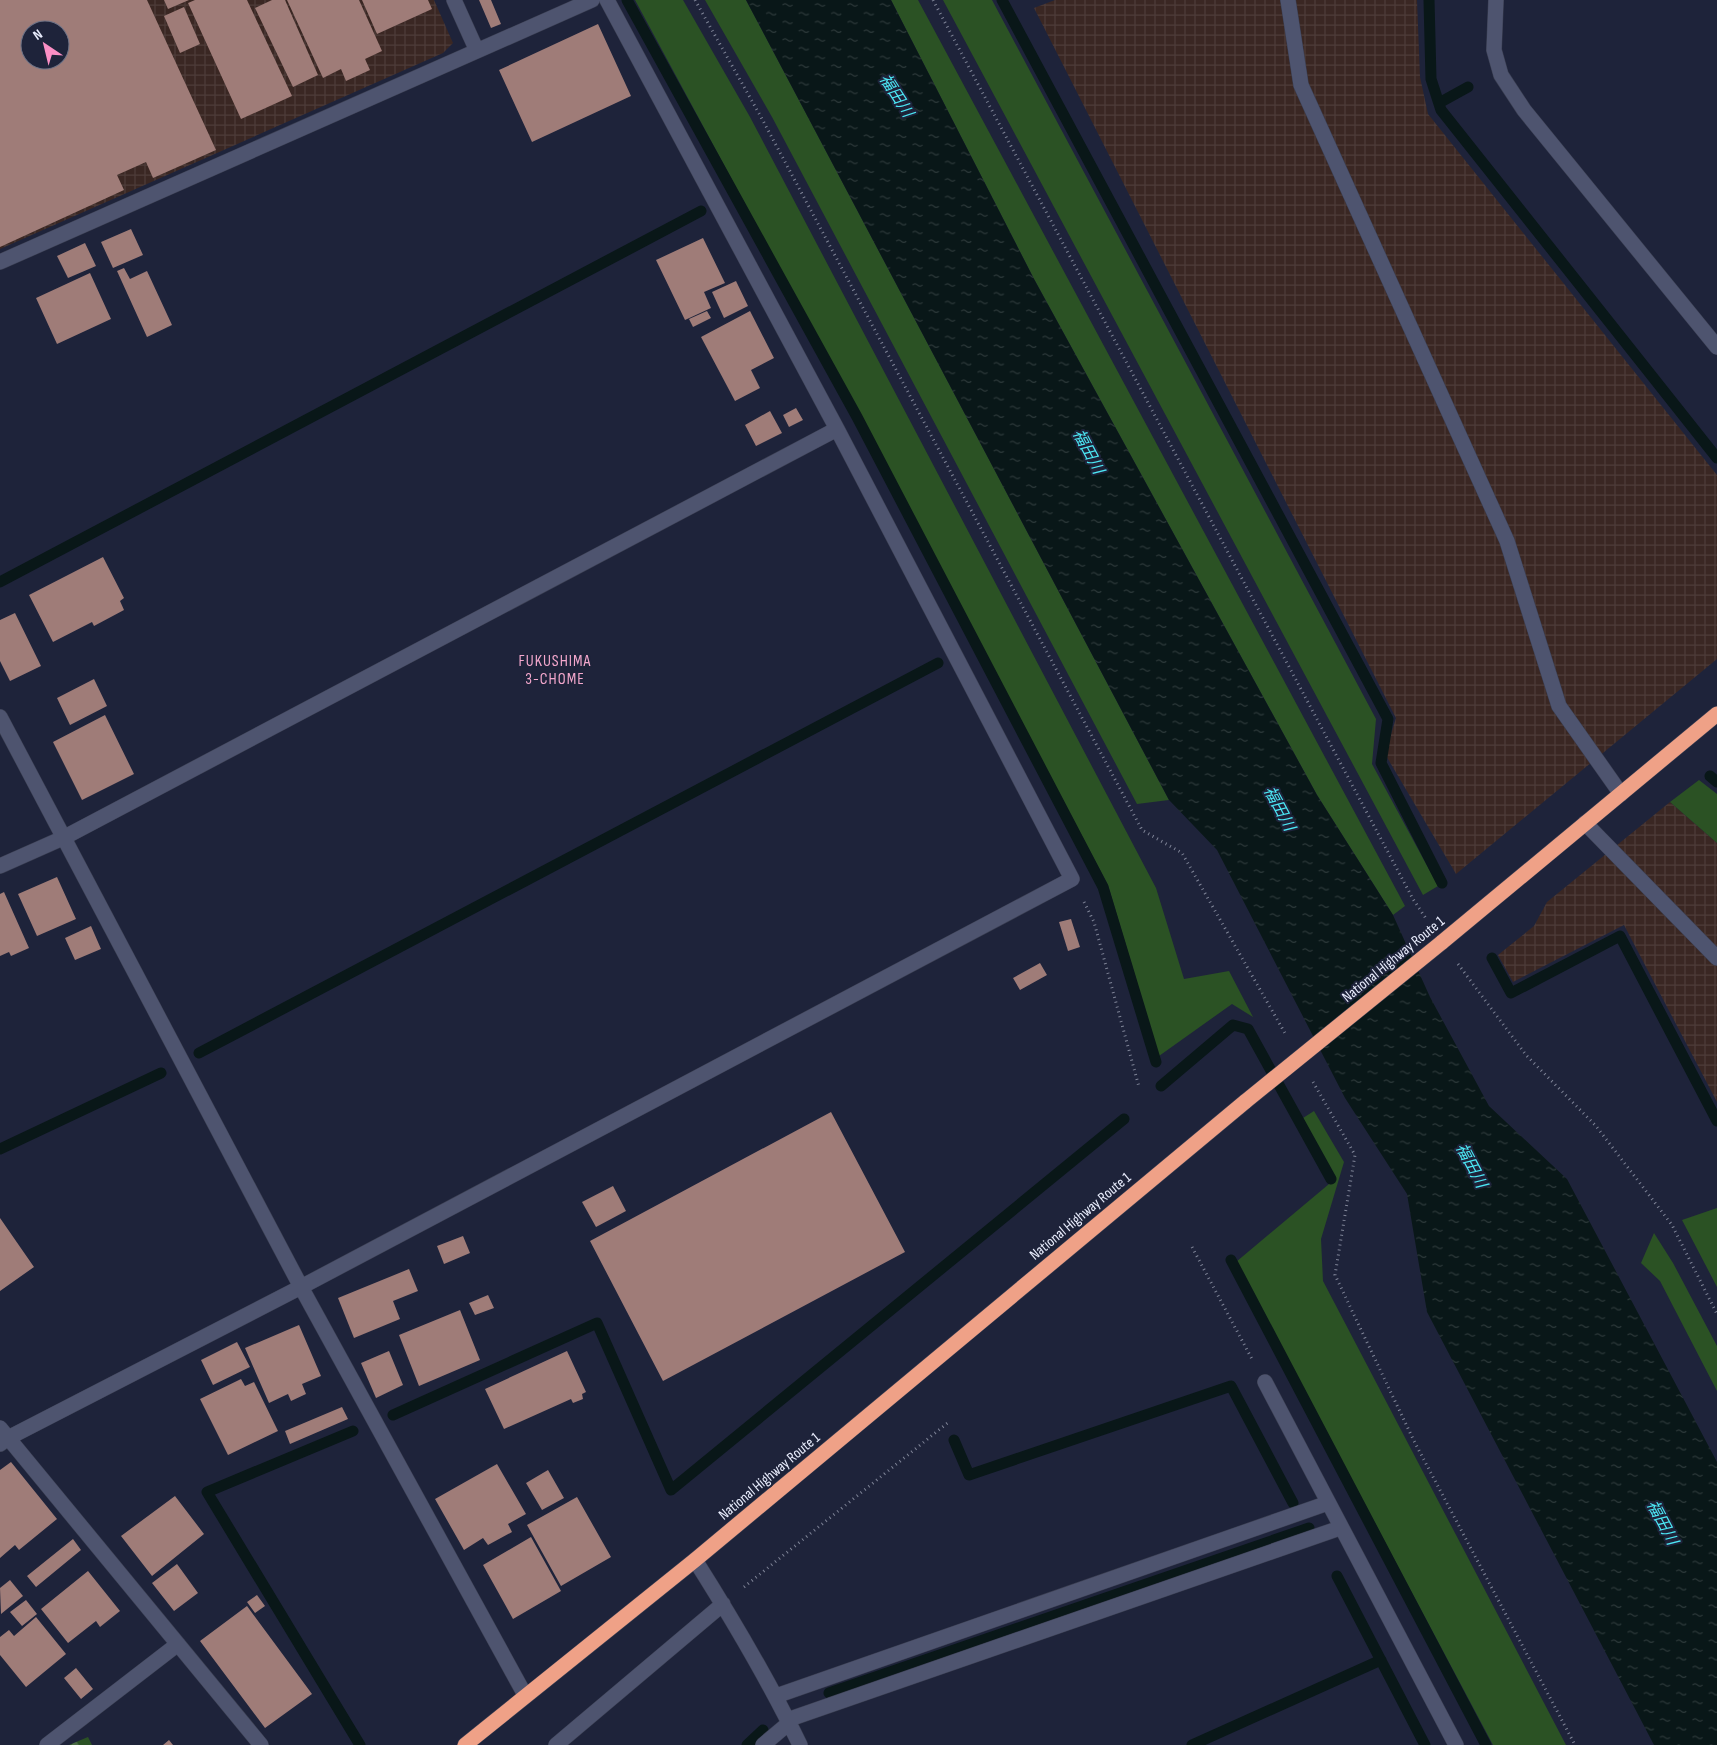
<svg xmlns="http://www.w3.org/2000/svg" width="1717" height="1745" font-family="'Sofia Sans Condensed','Noto Sans JP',sans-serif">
<defs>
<pattern id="industrial-grid" width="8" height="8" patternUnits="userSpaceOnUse" patternTransform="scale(1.25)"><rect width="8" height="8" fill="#3a2723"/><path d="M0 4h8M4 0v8" fill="none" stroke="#4d3c39"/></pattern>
<pattern id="forest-firs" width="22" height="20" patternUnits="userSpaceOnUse" patternTransform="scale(1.25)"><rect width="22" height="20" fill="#2b5224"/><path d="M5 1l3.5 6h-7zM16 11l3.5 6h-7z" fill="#4a6b45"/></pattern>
<pattern id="water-ripples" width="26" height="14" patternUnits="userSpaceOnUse" patternTransform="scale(1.25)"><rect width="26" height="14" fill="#091718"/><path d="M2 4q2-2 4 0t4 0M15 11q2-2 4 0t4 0" fill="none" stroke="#2d393a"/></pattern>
</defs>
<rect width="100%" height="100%" fill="#1e233a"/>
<path fill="url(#industrial-grid)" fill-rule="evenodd" d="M0 0H434L453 43 443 53 0 249ZM30 30H60V60H30Z
M1055 0H1417L1420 77 1428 114 1717 475V659L1456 874 1385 754 1396 718 1034 8Z
M1670 802 1717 843V1102L1624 925 1513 982 1498 955 1534 926 1547 902Z"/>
<path fill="#2b5224" d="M635 0H683L750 117 1156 888 1184 979 1229 971 1253 1017 1232 1004 1159 1056 1108 885 859 415Z
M705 0H746L1169 800 1137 804 772 117Z
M891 0H918L1405 906 1393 915 1317 795 1034 279Z
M943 0H992L1376 719 1372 764 1438 886 1423 895Z
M1699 780 1717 794V843L1670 802Z
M1314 1111 1344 1162 1321 1239 1323 1281 1566 1745H1493L1236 1262 1335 1179 1303 1118Z
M1717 1208V1287L1682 1220Z
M1654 1233 1673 1263 1717 1346V1391L1660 1281 1641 1263Z"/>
<path fill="url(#forest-firs)" d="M88 1737 92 1745H69Z"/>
<path fill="url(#water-ripples)" d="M746 0H891L1034 279 1317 795 1393 915 1430 997 1489 1106 1567 1179 1717 1462V1745H1654L1427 1312 1407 1194 1345 1098 1217 850 1169 800Z"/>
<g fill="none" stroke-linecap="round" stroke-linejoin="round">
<path stroke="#091718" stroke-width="11" d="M627 0 857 417 1103 887 1156 1062
M1002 0 1388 719 1381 763 1442 883
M1429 0 1431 79 1441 110 1717 458
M1439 103 1468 87
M0 582 701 211
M1710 776 1717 782
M1492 958 1511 993 1620 936 1717 1121
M199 1053 938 663
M1161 1086 1233 1025 1248 1029 1331 1179
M0 1149 161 1073
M1231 1260 1486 1745
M393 1415 597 1323 671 1490 1124 1119
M353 1431 207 1492 360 1745
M954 1440 969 1475 1231 1386 1293 1503
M1337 1576 1425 1745
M829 1693 1309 1528
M747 1745 763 1730
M1192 1745 1381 1660"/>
</g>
<path fill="#9f7c78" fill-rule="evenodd" d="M0 0H147L216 150 153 178 146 162 117 175 124 190 0 247ZM30 30H60V60H30Z
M164 0H189L168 9Z
M195 0H247L292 96 241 119 188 3Z
M272 0H285L318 75 293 87 255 8Z
M287 0H359L382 51 365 59 370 70 346 81 341 69 323 78Z
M362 0H428L432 9 377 34Z
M479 0H491L501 24 491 28Z
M184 7 200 44 180 53 164 16Z
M598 24 631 96 532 142 499 70Z
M131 229 143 255 113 268 101 242Z
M703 238 725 283 704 292 711 308 685 320 656 260Z
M85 243 96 266 68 278 57 256Z
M124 268 130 279 147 271 172 325 147 337 117 271Z
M90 273 111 319 57 344 36 298Z
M736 281 748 306 724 318 712 292Z
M707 311 711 318 693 327 689 319Z
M750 311 774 358 751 370 760 388 735 401 701 337Z
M796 408 803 420 789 427 783 415Z
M770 411 782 433 756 446 745 425Z
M103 557 124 598 120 601 124 610 94 626 92 622 53 642 29 595Z
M15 613 41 666 10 681 0 661V620Z
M94 679 107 706 70 725 57 698Z
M105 715 134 774 82 800 53 742Z
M57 877 76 919 37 936 18 894Z
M4 892 29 948 11 956 9 952 0 956V894Z
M1071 919 1080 947 1068 951 1059 922Z
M91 926 101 949 75 960 65 938Z
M1040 963 1047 975 1020 990 1013 978Z
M831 1112 905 1252 663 1381 590 1241Z
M613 1186 626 1211 596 1227 582 1202Z
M0 1218 34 1267 0 1291Z
M463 1236 470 1253 444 1264 437 1246Z
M409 1269 418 1291 393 1301 400 1319 354 1338 338 1298Z
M488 1295 494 1308 475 1315 469 1303Z
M460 1310 480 1360 419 1386 399 1335Z
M299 1325 321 1376 302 1384 306 1394 291 1401 288 1394 269 1403 245 1348Z
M237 1342 250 1367 213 1385 201 1360Z
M389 1351 403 1385 376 1398 361 1363Z
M567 1351 586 1392 582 1394 583 1399 573 1403 571 1399 504 1429 485 1389Z
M241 1379 245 1386 254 1382 278 1431 228 1455 200 1399Z
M342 1407 348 1419 290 1444 285 1431Z
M11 1462 57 1519 19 1550 15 1545 0 1558V1470Z
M497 1464 526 1514 508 1524 512 1532 488 1545 483 1538 464 1550 435 1499Z
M548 1470 564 1498 542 1510 526 1483Z
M175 1496 204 1534 152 1576 121 1536Z
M577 1497 611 1557 561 1586 527 1525Z
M531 1537 561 1591 513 1619 483 1565Z
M73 1539 81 1550 36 1587 27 1576Z
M177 1564 198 1593 174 1611 152 1583Z
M88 1571 120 1611 100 1627 96 1621 68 1643 41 1609Z
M10 1580 23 1596 1 1614 0 1588Z
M257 1595 265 1606 255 1613 247 1602Z
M26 1600 37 1614 22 1626 10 1612Z
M247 1606 312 1694 265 1728 200 1641Z
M36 1617 66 1654 26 1687 0 1655V1637L9 1630 14 1636Z
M76 1668 93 1689 81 1699 64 1678Z
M169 1740 173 1745H163Z"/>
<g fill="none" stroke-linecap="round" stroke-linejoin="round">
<g stroke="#3a3e51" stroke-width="16">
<path id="lane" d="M1288 0 1301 85 1507 541 1559 706 1621 794
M1496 0 1494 50 1501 75 1524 110 1717 347
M1585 823 1717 958"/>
</g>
<g stroke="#3a3e51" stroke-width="16">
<path id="street" d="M454 0 477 51
M0 262 592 0
M0 717 301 1287 525 1695
M0 866 63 838 837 429
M1265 1382 1456 1745
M0 1428 261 1745
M0 1444 8 1438 301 1287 1072 879 837 429 607 0
M695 1560C733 1620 769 1681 800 1745
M776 1696 1328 1503
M787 1720 1340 1528
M47 1745 178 1644
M556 1745 723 1604
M763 1745 789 1723"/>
</g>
<g stroke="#3a3e51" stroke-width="16">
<path id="highway" d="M1441 943 1717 714
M465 1745 695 1560 1246 1101"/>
</g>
<path stroke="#7f8497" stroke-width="3" stroke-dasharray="1 4" stroke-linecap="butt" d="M695 0 761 117 1142 830 1182 853 1286 1035
M933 0 1413 899 1427 920
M1084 902 1094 922 1139 1087
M1458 964 1526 1055 1596 1126 1672 1225 1717 1314
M1313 1082 1355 1155 1335 1275 1414 1441 1575 1745
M1192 1247 1253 1361
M744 1587 950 1421"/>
<use href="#lane" stroke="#4e546f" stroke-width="15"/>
<use href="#street" stroke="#4e546f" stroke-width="15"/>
<use href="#highway" stroke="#efa187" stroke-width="15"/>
<g stroke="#3a3e51" stroke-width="16" stroke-linecap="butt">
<path id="highway-bridge" d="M1246 1101 1441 943"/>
</g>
<use href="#highway-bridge" stroke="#efa187" stroke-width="15"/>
</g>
<g text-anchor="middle" stroke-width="4" stroke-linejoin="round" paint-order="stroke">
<g font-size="15" fill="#e9edfd" stroke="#1e233a">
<text transform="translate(1393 959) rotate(-39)" y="5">National Highway Route 1</text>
<text transform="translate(1080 1216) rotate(-40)" y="5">National Highway Route 1</text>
<text transform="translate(769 1476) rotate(-40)" y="5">National Highway Route 1</text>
</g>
<g font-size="16" font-style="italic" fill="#4ce7f4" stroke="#1e233a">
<text transform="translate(897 95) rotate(57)" y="6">福田川</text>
<text transform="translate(1089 451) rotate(62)" y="6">福田川</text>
<text transform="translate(1280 808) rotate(62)" y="6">福田川</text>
<text transform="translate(1472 1165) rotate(62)" y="6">福田川</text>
<text transform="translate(1663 1522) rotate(62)" y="6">福田川</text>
</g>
<g font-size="16" letter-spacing="1" fill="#f4a8cd" stroke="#1e233a">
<text x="555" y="666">FUKUSHIMA<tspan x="555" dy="18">3-CHOME</tspan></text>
</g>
</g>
<g transform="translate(45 45) rotate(325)"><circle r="24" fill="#1e233a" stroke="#6f7488"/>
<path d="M0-4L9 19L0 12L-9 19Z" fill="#fb8fc5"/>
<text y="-8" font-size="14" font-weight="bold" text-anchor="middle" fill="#e9edfd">N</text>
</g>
</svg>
